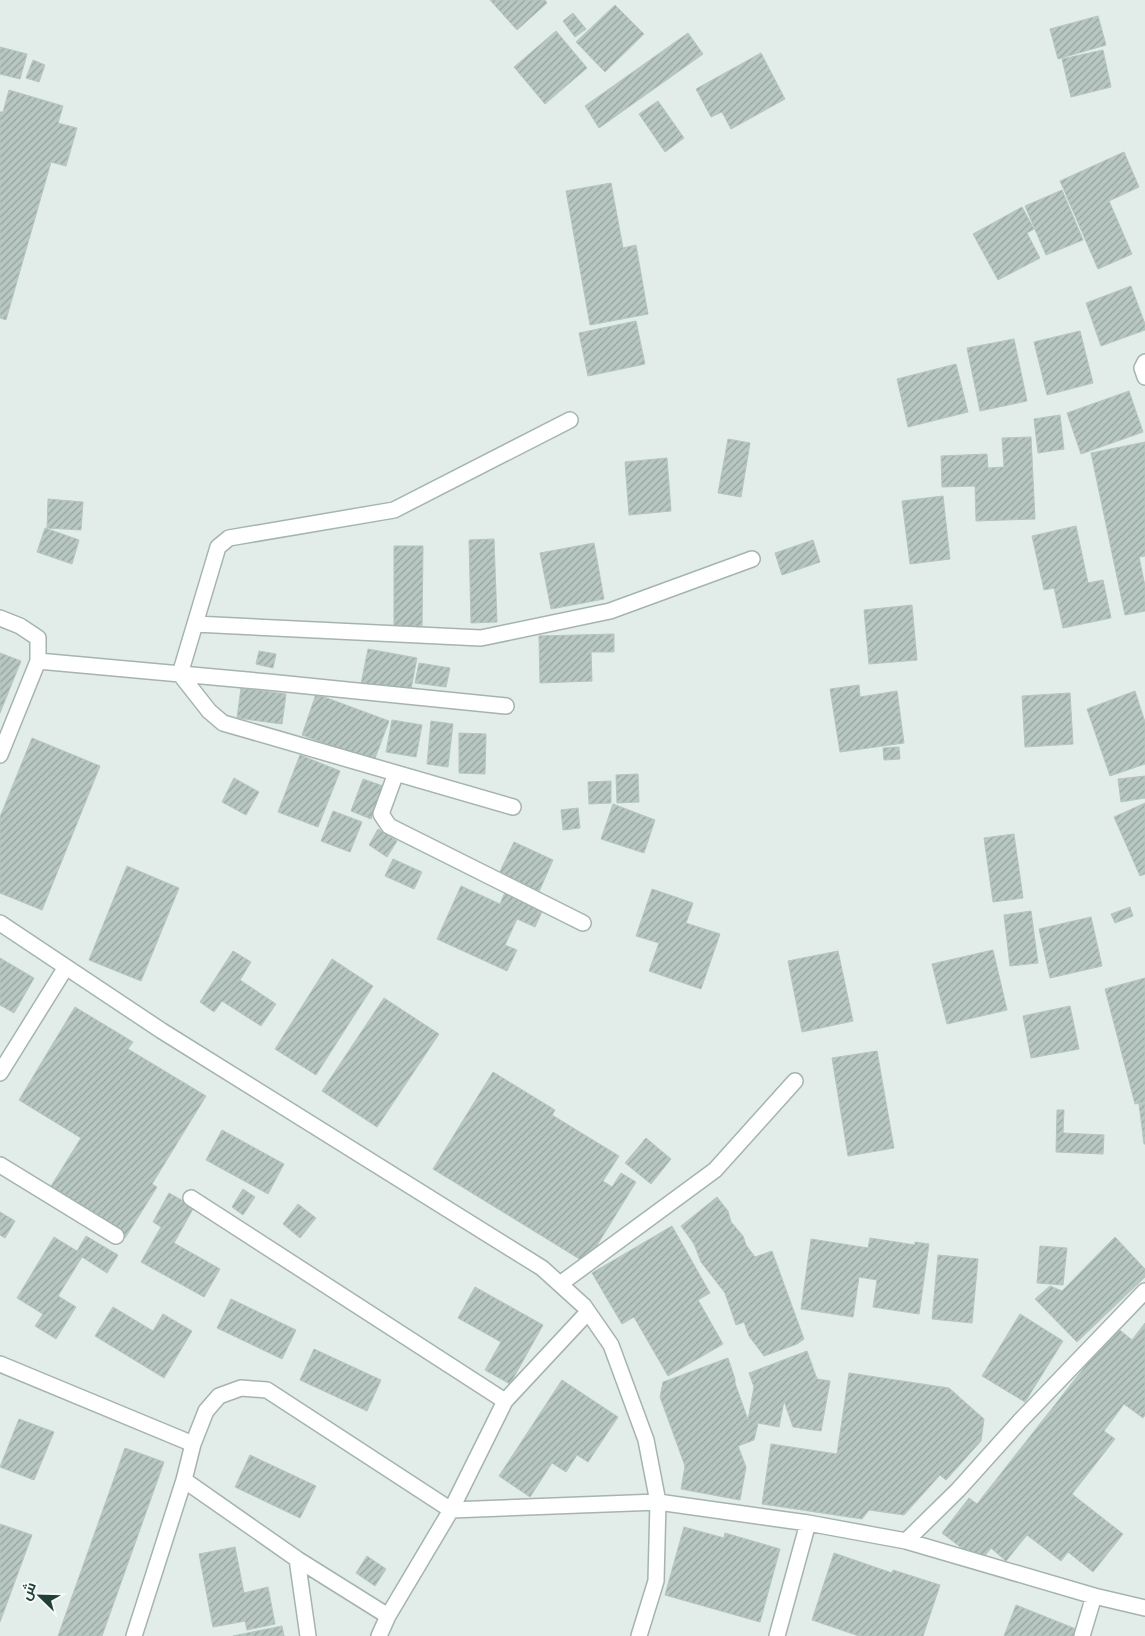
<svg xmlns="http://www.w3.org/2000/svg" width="1145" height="1636" font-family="'Space Grotesk',Cairo,sans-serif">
<defs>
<pattern id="building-hatch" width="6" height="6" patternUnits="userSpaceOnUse" patternTransform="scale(1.25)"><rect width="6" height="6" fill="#b8c7c2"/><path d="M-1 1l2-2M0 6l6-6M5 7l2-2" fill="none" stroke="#95a39f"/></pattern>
</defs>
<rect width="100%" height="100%" fill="#e2ece9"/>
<path fill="url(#building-hatch)" stroke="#b5c6c0" d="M490 0H545L547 3 517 30Z
M615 5 644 34 605 72 576 42Z
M573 13 586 29 575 37 563 21Z
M1098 16 1106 45 1058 59 1050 29Z
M556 31 587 68 545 104 514 67Z
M688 33 703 54 599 128 585 106Z
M0 47 27 54 20 79 0 74Z
M1103 50 1111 87 1071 97 1062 59Z
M761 53 785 99 731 129 722 112 711 117 696 89Z
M33 60 45 65 39 82 26 78Z
M9 90 63 106 58 123 77 128 66 166 51 162 6 320 0 318V112H3Z
M658 101 684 138 665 152 639 114Z
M1124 152 1139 187 1109 201 1132 254 1098 269 1060 181Z
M611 183 623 248 636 245 648 314 590 325 566 191Z
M1062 190 1083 240 1046 255 1025 206Z
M1022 207 1034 229 1027 233 1040 258 998 280 973 234Z
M1131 286 1145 324V330L1101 346 1086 303Z
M636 321 645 364 588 376 579 333Z
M1080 331 1093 383 1047 395 1034 342Z
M1014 339 1027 401 980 411 967 348Z
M956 364 968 412 908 427 897 379Z
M1129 391 1143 432 1081 454 1067 413Z
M1060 415 1064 449 1038 453 1034 419Z
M1031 437 1035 519 976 521 975 486 942 487 941 456 987 454 988 468 1004 467 1002 438Z
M728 439 750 443 741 497 718 493Z
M1145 442V556L1139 557 1145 586V611L1125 615 1091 453Z
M667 458 671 511 629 515 625 462Z
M943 496 950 559 910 564 902 501Z
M48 499 83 502 81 530 47 528Z
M1076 526 1088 583 1103 580 1111 618 1063 628 1054 588 1044 590 1032 536Z
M45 528 79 540 72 564 37 552Z
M494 539 497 622 471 623 469 540Z
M813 540 820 562 782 575 775 553Z
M594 543 604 599 551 609 540 553Z
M394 546H423L422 629H394Z
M912 605 917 660 869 664 864 610Z
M614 634V652H591L592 681 540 683 539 636Z
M368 649 417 658 410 694 361 684Z
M259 651 276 654 273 668 256 664Z
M0 653 21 661 0 713Z
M419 663 450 668 446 687 415 683Z
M859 685 860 697 897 691 904 743 840 752 830 689Z
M241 688 286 694 282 724 237 718Z
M1135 691 1145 722V764L1110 776 1087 709Z
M1070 693 1073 744 1025 747 1022 696Z
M316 694 389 721 374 761 302 735Z
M392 720 422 725 416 757 386 752Z
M431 721 453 724 448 767 427 764Z
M459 733 486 734 485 774 459 773Z
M32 738 100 766 42 910 0 893V817Z
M899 747 900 759 884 760 883 748Z
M300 755 340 771 318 827 278 812Z
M638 774 639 802 617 803 616 775Z
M1145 776V798L1121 802 1118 779Z
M234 778 259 792 246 815 222 802Z
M363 779 383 786 371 819 351 811Z
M611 781V803L589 804 588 782Z
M1145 803V874L1140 876 1114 817Z
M613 804 655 820 644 853 601 839Z
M578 808 580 828 563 830 561 810Z
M333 811 362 822 350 852 321 841Z
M378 829 397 841 387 857 369 845Z
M1014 834 1023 898 993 902 984 838Z
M514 842 553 860 537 896 497 878Z
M393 859 422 872 414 889 385 876Z
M127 866 179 888 141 981 89 960Z
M461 886 500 904 506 890 544 907 535 927 517 919 505 945 517 950 507 971 437 939Z
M652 889 693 903 686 923 720 934 701 989 649 971 659 943 636 936Z
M1130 907 1133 916 1115 923 1111 914Z
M1031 911 1038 963 1010 966 1004 915Z
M1091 917 1102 966 1050 978 1039 929Z
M993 950 1007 1010 947 1024 932 964Z
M233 951 251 962 240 980 276 1004 261 1026 222 1001 214 1012 200 1002Z
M838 951 853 1021 802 1032 788 961Z
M0 958 34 978 14 1013 0 1005Z
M332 959 373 986 316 1075 275 1049Z
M1145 978V1102L1135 1104 1105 989Z
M384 998 439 1034 377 1127 322 1091Z
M1070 1006 1079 1049 1031 1058 1023 1016Z
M75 1007 133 1042 128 1049 206 1096 152 1184 157 1187 125 1238 48 1191 81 1138 19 1100Z
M877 1051 894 1148 848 1156 832 1058Z
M493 1072 555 1110 552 1115 619 1156 603 1181 612 1187 621 1173 636 1182 586 1263 433 1169Z
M1145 1103V1144H1144L1139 1104Z
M1057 1110H1064L1063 1133 1104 1135 1103 1154 1056 1152Z
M222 1130 284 1164 268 1194 206 1160Z
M646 1138 671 1159 651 1184 625 1163Z
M243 1189 255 1197 243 1215 232 1207Z
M169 1193 194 1207 174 1243 220 1269 204 1297 141 1262 161 1227 153 1222Z
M717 1197 728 1211 731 1222 743 1236 746 1245 755 1257 772 1251 804 1339 797 1344 764 1356 749 1336 744 1322 736 1325 725 1293 701 1262 694 1244 681 1226Z
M298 1204 316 1218 300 1238 283 1224Z
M0 1212 15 1221 5 1238 0 1235Z
M672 1226 710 1293 698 1300 723 1344 668 1376 634 1317 622 1324 592 1273Z
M86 1236 118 1255 107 1273 82 1257 58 1296 76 1307 56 1339 35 1326 43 1314 17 1298 54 1237 77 1251Z
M1115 1237 1145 1269V1277L1077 1342 1035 1299 1050 1286 1062 1291Z
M870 1238 915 1245V1242L929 1244 919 1314 873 1307 877 1280 859 1277 853 1317 801 1309 811 1239 868 1248Z
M1040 1246 1067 1248 1063 1285 1037 1283Z
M938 1255 978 1259 972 1323 932 1319Z
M475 1287 543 1325 510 1384 485 1370 501 1342 458 1318Z
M231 1299 296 1330 282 1359 217 1328Z
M113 1307 153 1331 163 1314 192 1331 164 1378 95 1336Z
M1020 1314 1063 1341 1025 1402 982 1376Z
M1145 1323V1415L1143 1418 1124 1404 1104 1431 1115 1439 1072 1494 1123 1534 1093 1572 1068 1552 1061 1561 1027 1535 1006 1561 991 1548 980 1562 942 1533 969 1498 977 1504 1116 1327 1132 1340Z
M314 1349 381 1380 367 1411 300 1380Z
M807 1351 817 1379 830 1381 821 1431 793 1427 784 1401 779 1427 758 1423 754 1440 738 1446 746 1467 740 1500 681 1489 685 1466 660 1397 663 1382 728 1358 735 1379V1383L748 1420 754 1387 749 1373Z
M849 1373 949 1388 984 1419 981 1441 946 1480 940 1475 904 1515 869 1510 862 1519 762 1504 771 1444 837 1454Z
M562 1380 618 1417 588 1462 577 1455 566 1472 552 1463 530 1497 499 1476Z
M19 1419 54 1432 34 1480 0 1467Z
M125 1448 164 1462 102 1636H58Z
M250 1455 316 1486 300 1518 235 1487Z
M0 1524 32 1535 0 1622Z
M684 1527 724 1538 725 1533 780 1549 760 1622 665 1595Z
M235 1547 244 1593 268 1587 275 1624 247 1630 245 1621 213 1627 199 1554Z
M834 1553 892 1573 893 1570 940 1585 923 1636H859L812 1620Z
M367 1556 386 1569 375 1586 356 1573Z
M1016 1605 1076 1629 1073 1636H1004Z
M282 1626 284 1636H233Z"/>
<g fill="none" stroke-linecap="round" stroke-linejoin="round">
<g stroke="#a5b4b1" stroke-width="18">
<path id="minor" d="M1145 362 1142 368 1145 377
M0 618 20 626 38 638V661L0 755
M195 624 481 638 610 611 752 559
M38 661 268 682 506 706
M396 773 381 814 389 826 583 923
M513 807 223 723 209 711 180 674 218 547 229 538 394 510 570 420
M0 923 162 1031 542 1268 584 1306 611 1345 646 1440 658 1502 656 1581 639 1636
M0 1073 66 967
M0 1165 116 1236
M191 1198 505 1401
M560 1284 715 1170 795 1081
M0 1364 193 1444
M184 1480 297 1559 388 1616
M906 1541 958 1490 1020 1421 1145 1291
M297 1559 308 1636
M134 1636 184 1480 193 1444 206 1411 219 1396 241 1388 267 1390 451 1510 658 1502 808 1523 906 1541 1094 1596 1145 1608
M379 1636 388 1616 451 1510 505 1401 588 1312
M777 1636 808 1523
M1082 1636 1094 1596"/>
</g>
<use href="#minor" stroke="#fff" stroke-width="15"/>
</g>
<g transform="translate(40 1596) rotate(293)" stroke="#f3f9f6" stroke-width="4" paint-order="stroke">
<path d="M0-4L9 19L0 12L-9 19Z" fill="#223e39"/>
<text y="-8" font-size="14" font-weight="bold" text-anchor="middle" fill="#223e39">ش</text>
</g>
</svg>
